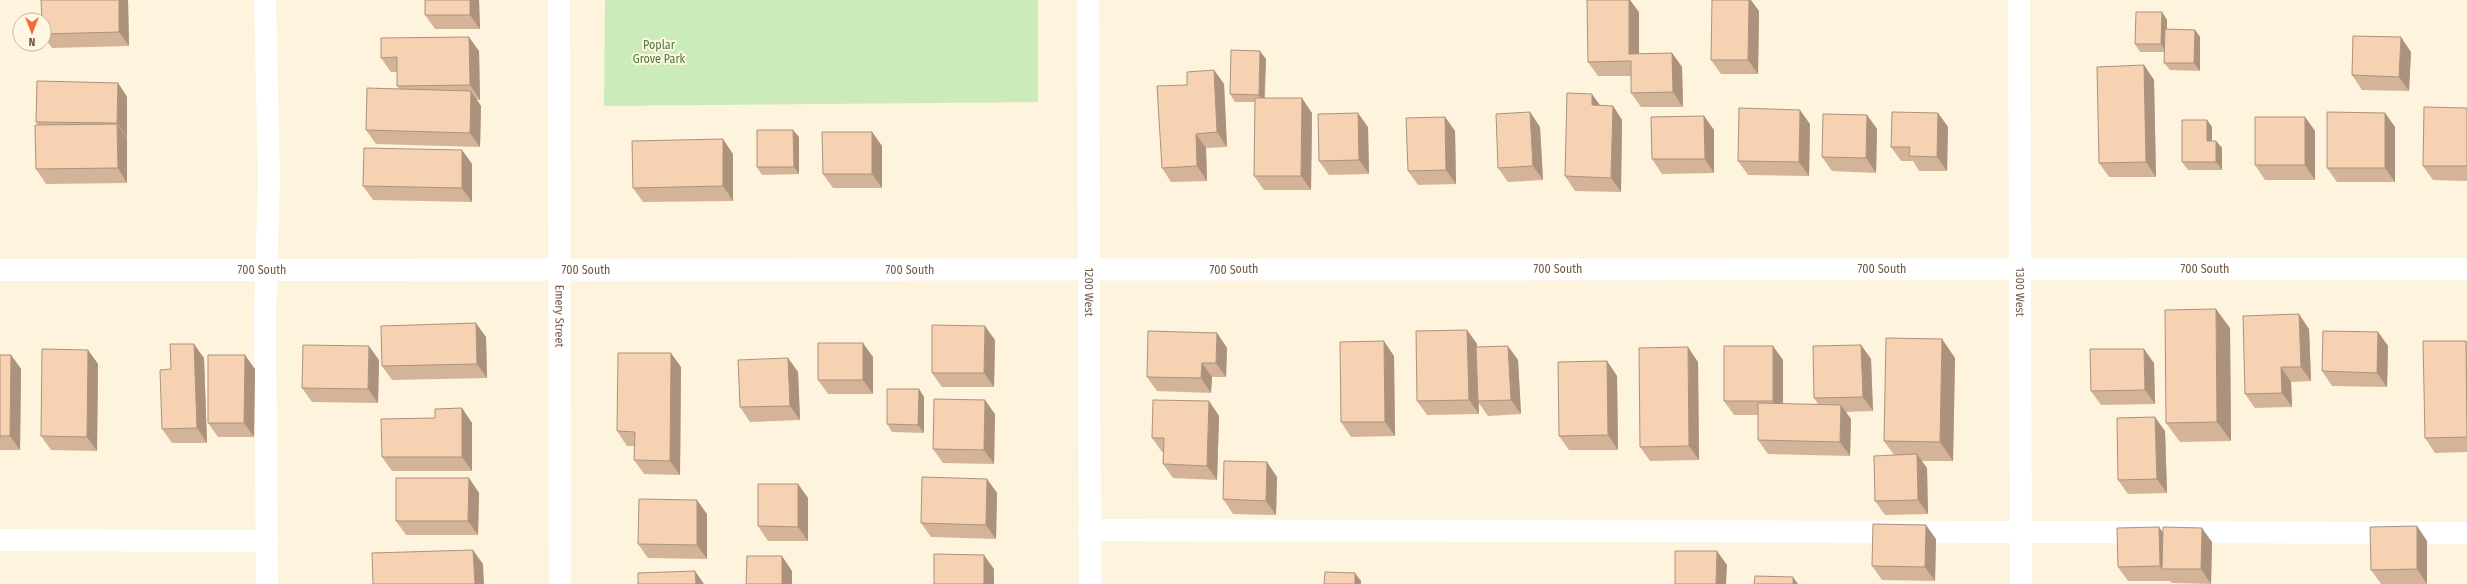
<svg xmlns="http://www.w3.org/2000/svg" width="2467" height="584" font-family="'Fira Sans Condensed',sans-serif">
<rect width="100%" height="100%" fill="#fef3dc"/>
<path fill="#cbecba" d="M605 0H1038V102L604 106Z"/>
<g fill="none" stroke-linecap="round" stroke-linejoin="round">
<g stroke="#fff" stroke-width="22">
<path d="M265 0 269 178 265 316 267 584"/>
<path id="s1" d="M559 0 560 584"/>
<path id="s2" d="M1088 0 1090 584"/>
<path id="s3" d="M2019 0 2021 584"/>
<path id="s4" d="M0 270 2467 269"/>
<path d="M1089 530 2467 533"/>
<path d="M0 540 267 541"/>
</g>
</g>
<path fill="#d4b499" d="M128 0 129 46 52 48 44 37V20Z
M425 0H479L480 29H435L425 15Z
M1759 11 1758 74H1721L1711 60Z
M1639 12V54L1672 53 1682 67 1683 107H1641L1631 93V76H1598L1588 62Z
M2162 12 2167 20V29L2195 30 2200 37V71L2170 70 2164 63V52H2140L2135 44Z
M479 51 480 100H477L481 106 480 147 376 144 366 130 400 89 397 86V72H391L381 58Z
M2411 52 2409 91 2362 90 2352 75Z
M1266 59 1265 98 1312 113 1311 190H1264L1254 176 1255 102H1235L1230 94Z
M2144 65 2154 80 2156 177H2109L2099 163Z
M1214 70 1224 84 1227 147 1206 148 1207 181 1171 182 1162 168 1187 85Z
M118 83 127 97V137H126L127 138V183L46 184 36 169 38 125 36 122Z
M1600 106H1613L1622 120 1621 192 1575 191 1565 176Z
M2467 108V181L2433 180 2423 166Z
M1530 112 1540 127 1543 180 1508 182 1498 168Z
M1938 113 1948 127 1947 171H1919L1913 161H1901L1891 147Z
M2385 113 2395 127V182H2337L2327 168Z
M1867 115 1877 129 1876 173 1832 171 1822 157Z
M1704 116 1714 130V173L1662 174 1652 159Z
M1445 117 1455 131 1456 184 1418 185 1408 171Z
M2305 117 2315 131V180H2265L2255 165Z
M2207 120 2212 127V141H2216L2222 148V170H2188L2182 162Z
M1810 124 1809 176 1748 175 1738 161Z
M1368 127 1369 174 1329 175 1319 161Z
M872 132 882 146V188H833L823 174Z
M799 137V174L762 175 757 167Z
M462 150 472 164V202L373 200 363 186Z
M733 154V201L643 202 633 188Z
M2230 328 2231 441 2180 442 2166 423Z
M2309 329 2311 381 2291 382 2292 407 2255 408 2245 394Z
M1467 330 1477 344V347L1518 360 1521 414 1488 416 1478 402 1479 414 1427 415 1417 401Z
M2378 332 2388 346 2387 387 2332 386 2322 371Z
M1217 333 1227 348 1226 377H1212L1211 393 1157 391 1147 377Z
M486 337 487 378 392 380 382 366Z
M1942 339 1955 358 1953 461H1921L1927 468 1928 514 1885 515 1875 501 1894 455 1884 441Z
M995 340 994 387H942L932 373Z
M2466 341 2467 342V452L2435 453 2425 438Z
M1861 345 1871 359 1873 411 1845 412 1851 419 1850 456 1768 454 1758 440V415H1734L1724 401 1783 360V404H1818L1814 398Z
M88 350 98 364 97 451 51 450 41 436Z
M0 355H11L21 369 20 450H0Z
M1394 356 1395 436 1351 437 1341 422Z
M873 357V394H828L818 380Z
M204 358 207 443H172L162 429Z
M788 358 798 372 800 420 750 422 740 407Z
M379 360 378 403 312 402 302 388Z
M1607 361 1617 376 1618 450H1569L1559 436Z
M1698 362 1699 460 1650 461 1640 447Z
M2154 363 2155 404 2101 405 2091 391Z
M681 367 680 475 644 474 634 460V446H627L617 431Z
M255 369 254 437H218L208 423Z
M919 389 924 397V433L892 432 887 424Z
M1209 401 1219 416 1217 480 1173 478 1163 464V452H1162L1152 438Z
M462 408 472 423V471H392L382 457 435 418Z
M995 414 994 464 943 463 933 449Z
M2165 431 2167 493 2128 494 2118 480Z
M1277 477 1276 515 1233 514 1223 499Z
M469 478 479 493 478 535H406L396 521Z
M987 479 997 493 996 539 931 537 921 523Z
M798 484 808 498V541H768L758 526Z
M707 514V559L648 558 638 544Z
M2417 526 2427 541V584H2381L2371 570Z
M2159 527 2163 533 2212 542 2211 584 2172 583 2169 580 2170 581H2128L2118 567Z
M1936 539 1935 581 1882 580 1872 566Z"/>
<path fill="#ac927d" d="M119 0H128L129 46 119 32Z
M470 0H479L480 29 470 15Z
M1629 0H1630L1639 12V68L1629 54Z
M1749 0H1751L1759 11 1758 74 1748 60Z
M2162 12 2167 20V52L2161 44Z
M2195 30 2200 37V71L2194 63Z
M469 37 479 51 480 100 470 85Z
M2401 37 2411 52 2409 91 2399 77Z
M1260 51 1266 59 1264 103 1259 95Z
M1672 53 1682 67 1683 107 1673 92Z
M2144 65 2154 80 2156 177 2146 162Z
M1214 70 1224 84 1227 147 1217 132Z
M118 83 127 97V137L117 123Z
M471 91 481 106 480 147 470 133Z
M1592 94 1602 108 1592 105Z
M1302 98 1312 113 1311 190 1301 176Z
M1613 106 1622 120 1621 192 1611 178Z
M1800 110 1810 124 1809 176 1799 162Z
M1530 112 1540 127 1543 180 1533 166Z
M1358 113 1368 127 1369 174 1359 160Z
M1938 113 1948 127 1947 171 1937 157Z
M2385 113 2395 127V182L2385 168Z
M1867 115 1877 129 1876 173 1866 158Z
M1704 116 1714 130V173L1705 159Z
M1445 117 1455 131 1456 184 1446 170Z
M2305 117 2315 131V180L2305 165Z
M2207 120 2212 127V148L2207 141Z
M117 124 127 138V183L118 168Z
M793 130 799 137V174L794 167Z
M872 132 882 146V188L872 174Z
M1196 134 1206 148 1207 181 1197 166Z
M723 139 733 154V201L723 186Z
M2216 141 2222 148V170L2216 162Z
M462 150 472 164V202L462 188Z
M2216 309 2230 328 2231 441 2217 422Z
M2299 314 2309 329 2311 381 2301 367Z
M476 323 486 337 487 378 477 364Z
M985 326 995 340 994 387 984 373Z
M1467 330 1477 344 1479 414 1469 400Z
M2378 332 2388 346 2387 387 2377 373Z
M1217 333 1227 348 1226 377 1216 363Z
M1942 339 1955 358 1953 461 1940 442Z
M1384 341 1394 356 1395 436 1385 422Z
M863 343 873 357V394L863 380Z
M194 344 204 358 207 443 197 428Z
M1861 345 1871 359 1873 411 1863 397Z
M369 346 379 360 378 403 368 389Z
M1508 346 1518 360 1521 414 1511 400Z
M1773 346 1783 360V416L1773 401Z
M1688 347 1698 362 1699 460 1689 446Z
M2144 349 2154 363 2155 404 2145 390Z
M88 350 98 364 97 451 87 437Z
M671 353 681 367 680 475 670 461Z
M11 355 21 369 20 450 10 436Z
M245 355 255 369 254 437 244 423Z
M788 358 798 372 800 420 790 406Z
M1607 361 1617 376 1618 450 1608 435Z
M1202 363 1212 377 1211 393 1201 378Z
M2281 367 2291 382 2292 407 2282 393Z
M919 389 924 397V433L918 425Z
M985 400 995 414 994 464 984 450Z
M1209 401 1219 416 1217 480 1207 466Z
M1841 405 1851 419 1850 456 1840 442Z
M462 408 472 423V471L462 457Z
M2155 417 2165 431 2167 493 2157 479Z
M1917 454 1927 468 1928 514 1918 500Z
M1267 462 1277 477 1276 515 1266 501Z
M469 478 479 493 478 535 468 521Z
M987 479 997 493 996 539 986 525Z
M798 484 808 498V541L798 527Z
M697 500 707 514V559L697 545Z
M1926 525 1936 539 1935 581 1925 567Z
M2417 526 2427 541V584L2417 569Z
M2159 527 2169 541 2162 569 2170 581 2160 566Z
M2202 528 2212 542 2211 584 2201 569Z
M473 550 483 564 484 584H475Z
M1717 551 1727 565 1726 584H1716Z
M984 555 994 569V584H984Z
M782 556 792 571V584H782Z
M695 571 704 584H696Z
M1355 573 1361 581V584H1355Z
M1793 577 1798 584H1793Z"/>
<path fill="#f6d1b2" stroke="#ac927d" d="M41 0H119V32L44 34V20H42Z
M425 0H470V15H425Z
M1587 0H1629V54L1672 53 1673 92 1631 93V61L1588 62Z
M1712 0H1749L1748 60H1711Z
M2136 12H2162L2161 44H2135Z
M2165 29 2195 30 2194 63H2164Z
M2353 36 2401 37 2399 77 2352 75Z
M469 37 470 85 397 86V57L381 58V38Z
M1231 50 1260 51 1259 95 1230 94Z
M2144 65 2146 162 2099 163 2097 67Z
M1214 70 1217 132 1196 134 1197 166 1162 168 1157 86 1187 85V72Z
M37 81 118 83 117 123 36 122Z
M367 88 471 91 470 133 366 130Z
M1567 93 1592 94V105L1613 106 1611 178 1565 176Z
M1255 98H1302L1301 176H1254Z
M2424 107 2467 108V166H2423Z
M1739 108 1800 110 1799 162 1738 161Z
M1530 112 1533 166 1498 168 1496 114Z
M1892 112 1938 113 1937 157 1909 156 1910 147H1891Z
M2327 112 2385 113V168H2327Z
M1358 113 1359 160 1319 161 1318 114Z
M1823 114 1867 115 1866 158 1822 157Z
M1704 116 1705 159H1652L1651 117Z
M1445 117 1446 170 1408 171 1406 118Z
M2255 117H2305V165H2255Z
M2182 120H2207V141H2216V162H2182Z
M117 124 118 168 36 169 35 125Z
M757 130H793L794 167H757Z
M822 132H872V174H823Z
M723 139V186L633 188 632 141Z
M364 148 462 150V188L363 186Z
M2216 309 2217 422 2166 423 2165 310Z
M2299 314 2301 367H2281L2282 393 2245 394 2243 316Z
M476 323 477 364 382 366 381 326Z
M932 325 985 326 984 373H932Z
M1467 330 1469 400 1417 401 1416 331Z
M1148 331 1217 333 1216 363H1202L1201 378 1147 377Z
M2323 331 2378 332 2377 373 2322 371Z
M1886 338 1942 339 1940 442 1884 441Z
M1384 341 1385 422H1341L1340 342Z
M2423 341H2466L2467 437 2425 438Z
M818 343H863V380H818Z
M170 344H194L197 428 162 429 160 370 171 369Z
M303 345 369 346 368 389 302 388Z
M1861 345 1863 397 1814 398 1813 346Z
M1508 346 1511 400 1478 401 1476 347Z
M1724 346H1773V401H1724Z
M1688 347 1689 446 1640 447 1639 348Z
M42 349 88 350 87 437 41 436Z
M2090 349H2144L2145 390 2091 391Z
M618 353H671L670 461 634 460 635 432 617 431Z
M0 355H11L10 436H0Z
M208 355H245L244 423H208Z
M788 358 790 406 740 407 738 360Z
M1607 361 1608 435 1559 436 1558 362Z
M887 389H919L918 425 887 424Z
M934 399 985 400 984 450 933 449Z
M1153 400 1209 401 1207 466 1163 464 1164 438H1152Z
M1758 403 1841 405 1840 442 1758 440Z
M462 408V457H382L381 419 435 418V409Z
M2155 417 2157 479 2118 480 2117 418Z
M1917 454 1918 500 1875 501 1874 456Z
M1224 461 1267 462 1266 501 1223 499Z
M922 477 987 479 986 525 921 523Z
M396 478H469L468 521H396Z
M758 484H798V527L758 526Z
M639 499 697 500V545L638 544Z
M1873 524 1926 525 1925 567 1872 566Z
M2417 526V569L2371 570 2370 527Z
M2159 527 2160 566 2118 567 2117 528Z
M2163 527 2202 528 2201 569H2162Z
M473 550 475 584H373L372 553Z
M1675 551H1717L1716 584H1675Z
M934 554 984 555V584H934Z
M747 556H782V584H746Z
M695 571 696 584H638V573Z
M1325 572 1355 573V584H1324Z
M1755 576 1793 577V584H1754Z"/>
<g text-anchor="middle" stroke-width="4" stroke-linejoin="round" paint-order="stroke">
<g font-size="12" fill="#4a7c3a" stroke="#fff6e4">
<text x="659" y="49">Poplar<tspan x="659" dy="14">Grove Park</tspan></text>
</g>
<g font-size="12" fill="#755844" stroke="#fff6e4">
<text dy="4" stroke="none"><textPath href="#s4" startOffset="1234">700 South</textPath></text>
<text dy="4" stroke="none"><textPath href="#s4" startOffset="1558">700 South</textPath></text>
<text dy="4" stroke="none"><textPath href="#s4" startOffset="1882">700 South</textPath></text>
<text dy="4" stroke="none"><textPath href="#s4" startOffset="2205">700 South</textPath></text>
<text dy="4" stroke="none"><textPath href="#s4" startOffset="262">700 South</textPath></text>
<text dy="4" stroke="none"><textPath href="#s4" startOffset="586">700 South</textPath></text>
<text dy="4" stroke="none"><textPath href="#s4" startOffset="910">700 South</textPath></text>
<text dy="4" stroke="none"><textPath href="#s2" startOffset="292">1200 West</textPath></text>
<text dy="4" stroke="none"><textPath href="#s3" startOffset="292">1300 West</textPath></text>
<text dy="4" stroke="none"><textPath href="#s1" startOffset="316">Emery Street</textPath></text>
</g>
</g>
<g transform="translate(32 32) rotate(180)"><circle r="19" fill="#fff6e4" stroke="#c8b7a4"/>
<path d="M0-3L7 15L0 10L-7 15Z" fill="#f46c36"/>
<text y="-6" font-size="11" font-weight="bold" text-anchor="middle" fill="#755844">N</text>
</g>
</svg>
